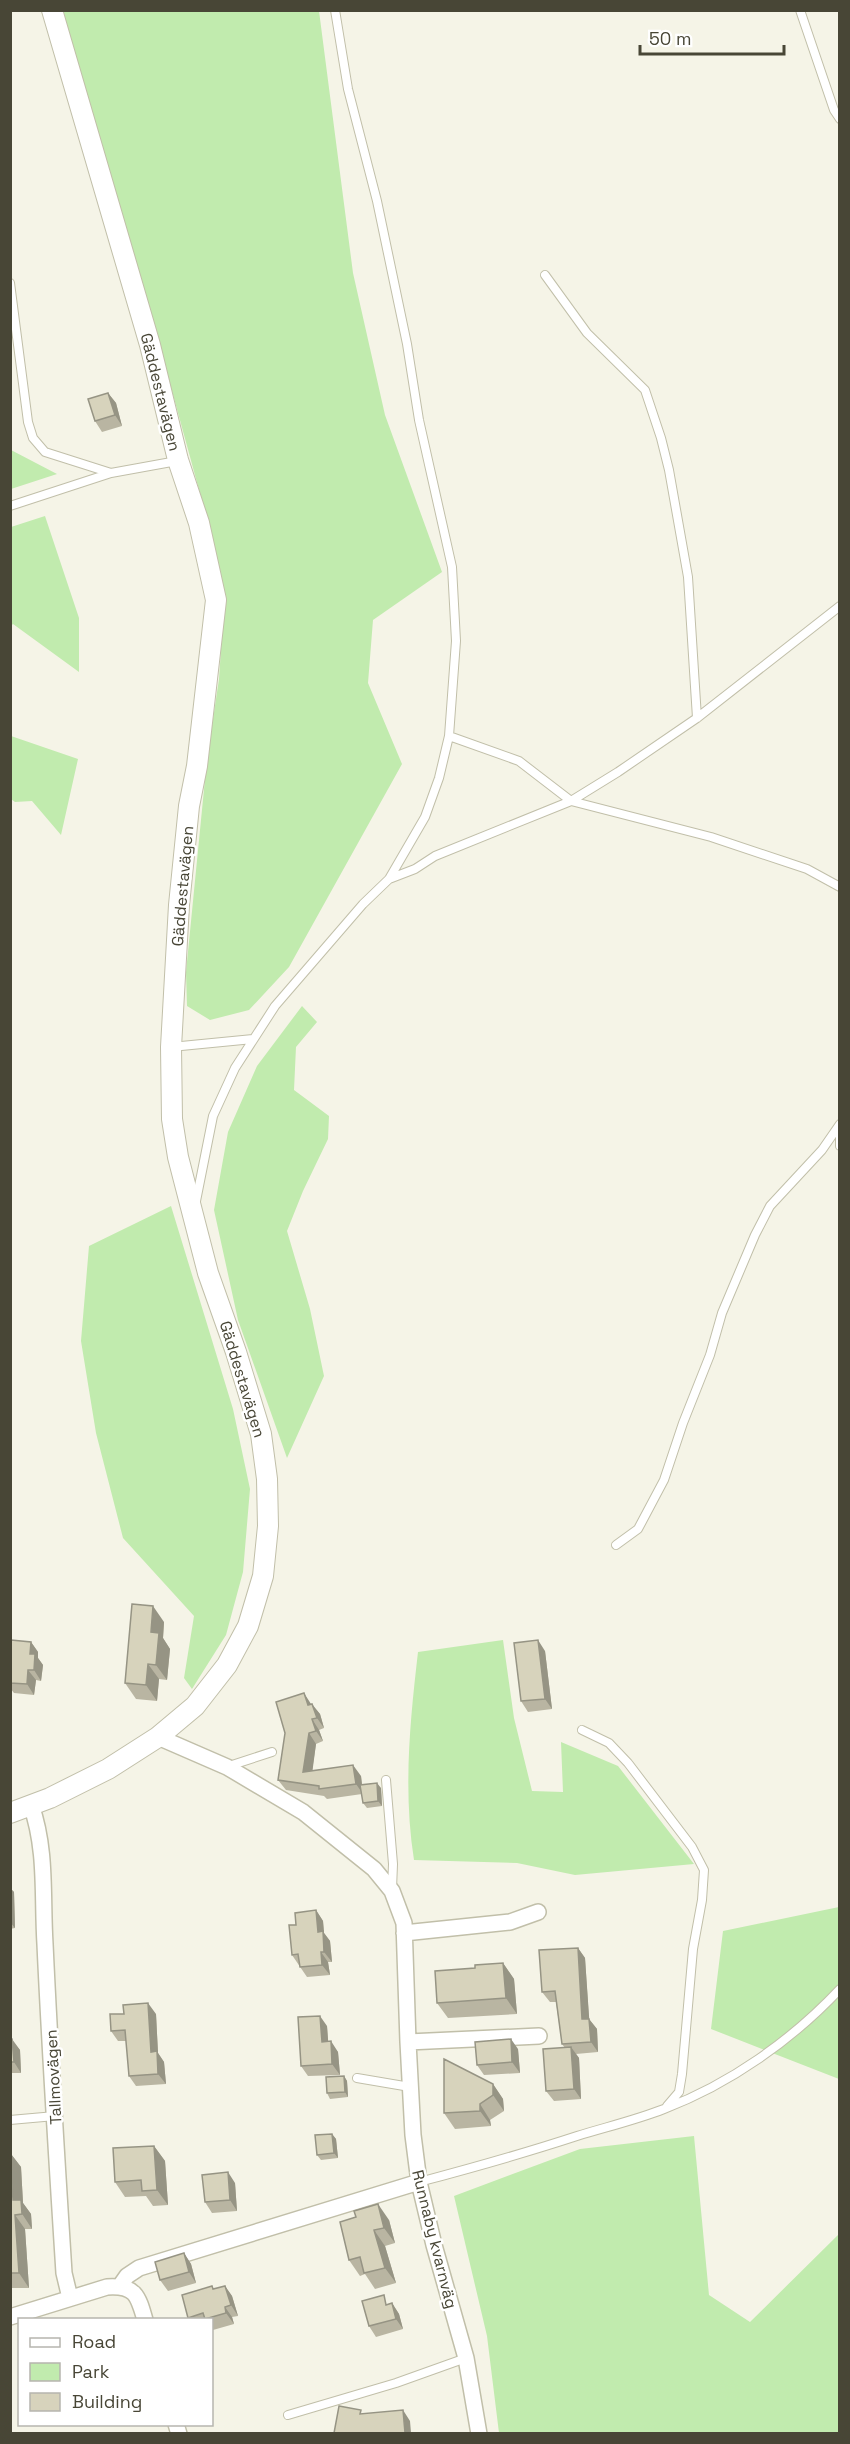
<svg xmlns="http://www.w3.org/2000/svg" width="850" height="2444" font-family="'Space Grotesk',sans-serif">
<rect width="100%" height="100%" fill="#f5f4e7"/>
<path fill="#c1ebae" d="M56 11H319L353 273 385 415 442 572 373 620 368 683 402 764 289 967 249 1010 210 1020 187 1006 186 972 207 759 219 679 224 604 213 541 160 347Z
M11 450 57 474 11 489Z
M45 516 79 618V672L13 624 11 626V527Z
M11 736 78 759 61 835 32 801 15 802 11 799Z
M302 1006 317 1022 296 1047 294 1090 329 1116 328 1139 303 1191 287 1231 310 1309 324 1376 287 1458 238 1320 214 1210 228 1132 257 1066Z
M171 1206 233 1409 250 1489 243 1572 226 1635 192 1689 184 1678 194 1616 123 1538 96 1433 81 1341 89 1246Z
M503 1640 514 1718 532 1791 563 1792 561 1742 618 1766 694 1864 575 1875 517 1863 414 1860C403 1791 410 1721 418 1652Z
M839 1907V2079L711 2029 723 1931Z
M694 2136 709 2295 750 2322 838 2235 839 2222V2433H499L487 2336 454 2196 580 2149Z"/>
<g fill="none" stroke-linecap="round" stroke-linejoin="round">
<g stroke="#c1bfa9" stroke-width="10">
<path id="service" d="M800 10 834 110 840 119
M545 275 587 333 645 390 661 438 669 470 688 577 697 718
M10 283 28 422 33 438 45 452 111 473
M10 506 111 473 177 461
M449 736 519 761 571 801 711 837 807 869 840 887
M389 879 415 869 435 856 571 801 618 772 697 718 840 606
M171 1047 253 1039
M840 1130V1146
M196 1201 213 1116 235 1068 275 1006 363 904 389 879 425 817 439 778 449 736 456 641 452 567 419 420 407 344 377 201 348 89 335 10
M616 1545 638 1529 664 1480 683 1423 710 1355 722 1313 755 1235 770 1206 822 1150 840 1124
M582 1730 609 1743 628 1763 692 1847 704 1870 702 1900 693 1949 682 2074 679 2092 667 2106
M229 1766 272 1752
M386 1780 393 1864 392 1889
M357 2078 410 2087
M10 2120 55 2116
M419 2182C472 2168 525 2153 577 2136 606 2127 636 2120 664 2109 730 2084 792 2040 840 1989
M288 2415 396 2383 466 2358"/>
</g>
<g stroke="#c1bfa9" stroke-width="18">
<path id="minor" d="M158 1737 227 1767 303 1812 374 1869 392 1891 404 1923 408 2042 413 2135 419 2182 434 2245 466 2358 479 2434
M31 1805C47 1850 42 1897 45 1944 50 2054 57 2163 64 2273L70 2298
M404 1933 510 1922 538 1912
M408 2042 539 2036
M120 2286 127 2276 139 2268 419 2182
M10 2317 107 2287C135 2285 138 2295 145 2320
M176 2424 179 2434"/>
</g>
<g stroke="#c1bfa9" stroke-width="22">
<path id="tertiary" d="M10 1813 50 1798 108 1769 158 1737 195 1706 227 1665 248 1626 263 1576 268 1526 267 1479 261 1434 236 1352 208 1273 178 1157 172 1119 171 1047 179 905 189 806 197 766 216 600 199 523 178 460 150 345 52 10"/>
</g>
<use href="#service" stroke="#fff" stroke-width="8"/>
<use href="#minor" stroke="#fff" stroke-width="15"/>
<use href="#tertiary" stroke="#fff" stroke-width="20"/>
</g>
<path fill="#b9b5a2" d="M108 393 116 403 122 426 102 432 95 421Z
M164 1622 163 1638 170 1649 167 1680 159 1679 157 1701 136 1699 125 1683Z
M11 1640 31 1642 38 1652V1658L43 1665 41 1681 36 1680 34 1695 14 1693 10 1688Z
M545 1651 552 1709 528 1712 521 1701Z
M311 1704 320 1714 324 1728 319 1730 323 1741 316 1744 312 1771 361 1776 362 1785 381 1788 382 1806 367 1808 363 1803 362 1794 327 1799 324 1796 286 1790 278 1780Z
M10 1888 14 1892 15 1928 10 1929Z
M316 1910 323 1921 324 1933 330 1941 332 1962H328L330 1975 307 1977 292 1955 296 1925Z
M578 1948 585 1958 589 2019 597 2029 598 2052 576 2054 579 2058 581 2099 554 2101 546 2091 565 2048 562 2044 556 2002H550L542 1992Z
M503 1963 514 1979 517 2014 448 2018 437 2003 475 1968Z
M156 2014 158 2053 164 2062 166 2084 136 2086 129 2076 126 2041H118L111 2031Z
M327 2026 328 2041 338 2052 340 2075 308 2076 301 2066Z
M10 2039 20 2050 21 2073H10Z
M518 2049 520 2073 484 2075 477 2065Z
M344 2076 347 2081 348 2097 330 2099 327 2093Z
M493 2084 503 2099 504 2111 490 2120 491 2126 455 2129 444 2113Z
M332 2134 336 2139 338 2158 321 2160 317 2155Z
M10 2137 11 2154 21 2167 23 2203 31 2214 32 2229H25L29 2288H10Z
M154 2146 165 2161 168 2205 153 2206 146 2196 125 2197 115 2182Z
M235 2183 237 2211 212 2213 205 2202Z
M389 2220 395 2243 385 2246 396 2283 375 2289 365 2274 360 2276 349 2260 340 2222Z
M184 2253 191 2264 196 2283 168 2291 160 2280Z
M225 2286 232 2296 238 2316 232 2317 234 2324 213 2330 212 2328V2319H190L188 2318 214 2289Z
M392 2303 399 2314 403 2329 376 2337 369 2326 389 2304Z"/>
<path fill="#969484" d="M108 393 116 403 122 426 115 415Z
M153 1606 164 1622 163 1638 170 1649 167 1680 156 1665 151 1632Z
M538 1640 545 1651 552 1709 545 1699Z
M31 1642 38 1652V1658L43 1665 41 1681 34 1670 30 1654Z
M148 1664 159 1679 157 1701 146 1685Z
M28 1670 36 1680 34 1695 27 1684Z
M304 1693 311 1704 315 1716 308 1705Z
M312 1704 320 1714 324 1728 317 1718Z
M312 1719 319 1730 323 1741 316 1731Z
M309 1733 316 1744 311 1782 303 1772Z
M353 1765 361 1776 363 1794 356 1784Z
M377 1783 381 1788 382 1806 378 1801Z
M10 1888 14 1892 15 1928 10 1922Z
M316 1910 323 1921 324 1933 330 1941 332 1962 324 1952 318 1932Z
M578 1948 585 1958 590 2030 582 2019Z
M321 1952 328 1962 330 1975 322 1965Z
M503 1963 514 1979 517 2014 506 1998Z
M148 2003 156 2014 158 2053 164 2062 166 2084 158 2074 151 2052Z
M320 2016 327 2026 329 2052 322 2042Z
M589 2019 597 2029 598 2052 591 2042Z
M12 2039 20 2050 21 2073 14 2062Z
M511 2039 518 2049 520 2073 512 2062Z
M331 2041 338 2052 340 2075 332 2064Z
M571 2047 579 2058 581 2099 574 2089Z
M344 2076 347 2081 348 2097 345 2092Z
M493 2084 503 2099 504 2111 493 2095Z
M480 2104 490 2120 491 2126 480 2111Z
M332 2134 336 2139 338 2158 334 2153Z
M10 2137 11 2154 21 2167 23 2203 31 2214 32 2229 13 2200 10 2165Z
M154 2146 165 2161 168 2205 157 2190Z
M228 2172 235 2183 237 2211 230 2200Z
M378 2204 389 2220 395 2243 384 2228Z
M15 2215 25 2229 29 2288 19 2273Z
M374 2230 385 2246 396 2283 385 2268Z
M184 2253 191 2264 196 2283 189 2272Z
M225 2286 232 2296 238 2316 231 2305Z
M392 2303 399 2314 403 2329 396 2319Z
M225 2307 232 2317 234 2324 226 2313Z
M403 2410 410 2421 411 2433H405Z"/>
<path fill="#d7d3bc" stroke="#969484" stroke-width="1.5" d="M108 393 115 415 95 421 88 399Z
M132 1604 153 1606 151 1632 159 1633 156 1665 148 1664 146 1685 125 1683Z
M11 1640 31 1642 30 1654H35L34 1670H28L27 1684 10 1683Z
M538 1640 545 1699 521 1701 514 1643Z
M304 1693 308 1705 312 1704 317 1718 312 1719 316 1731 309 1733 303 1772 353 1765 356 1784 319 1789V1786L278 1780 285 1733 276 1702Z
M377 1783 378 1801 363 1803 360 1785Z
M316 1910 318 1932 323 1931 324 1952H321L322 1965 300 1967 298 1954 292 1955 289 1925H296L295 1913Z
M578 1948 582 2019H589L591 2042 562 2044 555 1991 542 1992 539 1950Z
M503 1963 506 1998 437 2003 435 1971 475 1968V1965Z
M148 2003 151 2052 157 2051 158 2074 129 2076 125 2030 111 2031 110 2014H124L123 2005Z
M320 2016 322 2042 331 2041 332 2064 301 2066 298 2017Z
M10 2039H12L14 2062H10Z
M511 2039 512 2062 477 2065 475 2042Z
M571 2047 574 2089 546 2091 543 2049Z
M444 2059 493 2084V2095L480 2104V2111L444 2113Z
M344 2076 345 2092 327 2093 326 2077Z
M332 2134 334 2153 317 2155 315 2135Z
M154 2146 157 2190 142 2191 141 2180 115 2182 113 2148Z
M10 2154 13 2200H21L22 2214 15 2215 19 2273H10Z
M228 2172 230 2200 205 2202 202 2175Z
M378 2204 384 2228 374 2230 385 2268 364 2273 360 2257 349 2260 340 2222 356 2217 354 2211Z
M184 2253 189 2272 160 2280 155 2262Z
M212 2286 213 2289 225 2286 231 2305 225 2307 226 2313 205 2319 203 2313 188 2318 182 2295Z
M384 2295 386 2305 392 2303 396 2319 369 2326 362 2301Z
M339 2406 361 2410 360 2414 403 2410 405 2433H334Z"/>
<g text-anchor="middle" stroke-width="5" stroke-linejoin="round" paint-order="stroke">
<g font-size="16" fill="#484636" stroke="#fff">
<text transform="translate(161 392) rotate(76)" y="6">Gäddestavägen</text>
<text transform="translate(182 886) rotate(-85)" y="6">Gäddestavägen</text>
<text transform="translate(243 1379) rotate(73)" y="6">Gäddestavägen</text>
<text transform="translate(53 2077) rotate(-93)" y="6">Tallmovägen</text>
<text transform="translate(435 2239) rotate(76)" y="6">Runnaby kvarnväg</text>
</g>
</g>
<rect width="850" height="2444" fill="none" stroke="#484636" stroke-width="24"/>
<rect x="18" y="2318" width="195" height="108" fill="#ffffff" stroke="#b6b5af" stroke-width="1.5"/>
<rect x="30" y="2338" width="30" height="9" fill="#ffffff" stroke="#b6b5af" stroke-width="1.5"/>
<text x="72" y="2348" font-size="18" fill="#484636">Road</text>
<rect x="30" y="2363" width="30" height="18" fill="#c1ebae" stroke="#b6b5af" stroke-width="1.5"/>
<text x="72" y="2378" font-size="18" fill="#484636">Park</text>
<rect x="30" y="2393" width="30" height="18" fill="#d7d3bc" stroke="#b6b5af" stroke-width="1.5"/>
<text x="72" y="2408" font-size="18" fill="#484636">Building</text>
<path d="M640 45v9h144v-9" fill="none" stroke="#484636" stroke-width="3"/>
<text x="649" y="45" font-size="18" fill="#484636" stroke="#ffffff" stroke-width="4.5" paint-order="stroke">50 m</text>
</svg>
